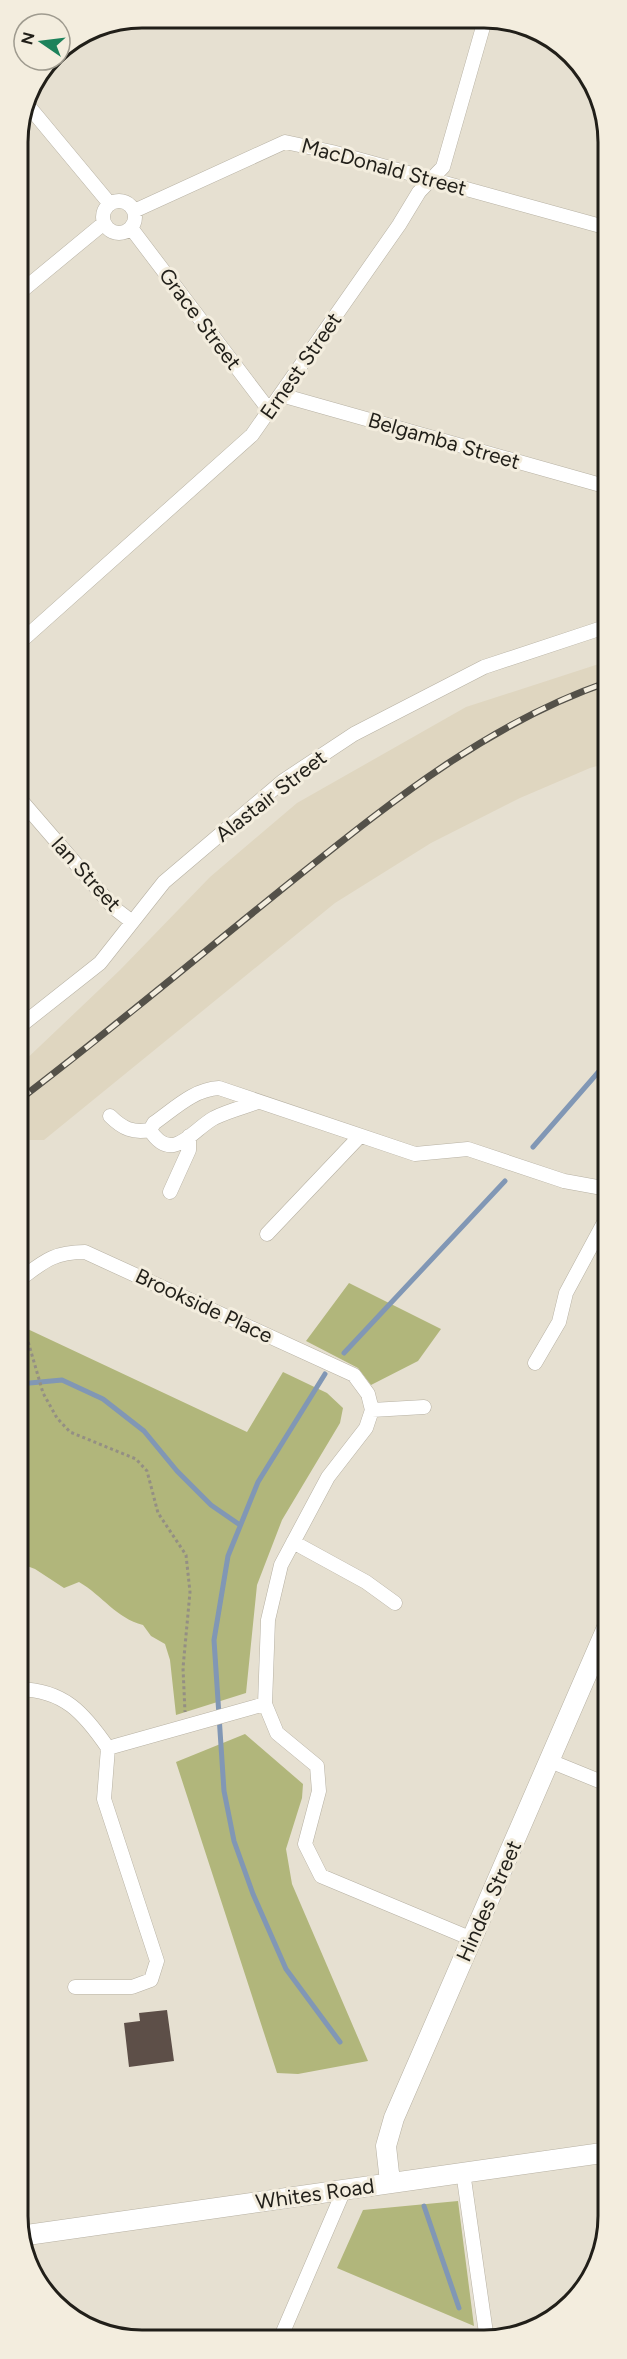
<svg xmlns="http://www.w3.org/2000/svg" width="627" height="2359" font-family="Figtree,sans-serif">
<rect width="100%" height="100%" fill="#e6e0d1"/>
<path fill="#dfd6c0" d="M608 661V763L590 768 520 798 431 843 335 903 44 1140H29L19 1146V1066L120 970 210 877 297 803 466 707Z"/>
<path fill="#b1b67b" d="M349 1283 441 1329 418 1361 371 1385 358 1368 306 1341Z
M19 1325 247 1432 283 1372 327 1393 343 1408 340 1423 282 1520 257 1585 246 1693 176 1715 170 1660 165 1644 151 1636 143 1625C116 1618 103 1596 79 1582L64 1588 35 1569 19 1563Z
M245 1734 303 1784 302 1798 286 1849 292 1884 368 2061 298 2074 277 2073 176 1762Z
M458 2201 474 2326 337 2268 363 2210Z"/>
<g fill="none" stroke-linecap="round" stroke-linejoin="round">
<path stroke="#8197b5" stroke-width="5" d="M533 1147 608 1061
M344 1353 505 1181
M325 1374 258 1482 228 1556 214 1640 224 1791 234 1841 253 1894 286 1969 340 2042
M19 1384 62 1380 103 1399 144 1431 177 1471 211 1505 240 1525
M424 2206 459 2308"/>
</g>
<path fill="#5d4f48" d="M167 2010 174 2061 129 2067 124 2023 140 2021 139 2013Z"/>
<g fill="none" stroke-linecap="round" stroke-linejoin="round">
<g stroke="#b7b1a3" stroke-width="15">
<path id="street" d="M26 103 110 204
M103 217a16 16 0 1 1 32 0a16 16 0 1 1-32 0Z
M134 211 285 142 332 152 608 228
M131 228 269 410
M18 294 104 223
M281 395 608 487
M18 644 252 435 399 225 419 192 443 167 485 20
M19 798 114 908 131 921
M19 1027 100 963 164 882 283 781 354 734 484 667 608 626
M258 1102C244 1107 228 1111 214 1118 192 1130 172 1165 150 1130L154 1123C174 1109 194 1089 219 1088L415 1154 468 1149 564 1181 608 1189
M110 1116C123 1129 133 1133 150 1130
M170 1192 189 1150V1136
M267 1234 360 1136
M19 1280C43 1262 53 1252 85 1252L354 1375 368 1394 372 1410 366 1428 328 1477 281 1565 268 1620 265 1704 277 1733 317 1766 319 1791 305 1844 321 1876 472 1939
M535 1363 559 1322 566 1293 608 1215
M372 1410 424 1407
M293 1542 366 1582 395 1603
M19 1689C64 1690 84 1713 108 1748
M550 1761 609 1785
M75 1987H132L151 1980 157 1961 104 1799 108 1748 265 1704
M463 2172 487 2340
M280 2339 344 2190"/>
</g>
<g stroke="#b7b1a3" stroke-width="21">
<path id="secondary" d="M390 2182 386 2146 394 2118 609 1623
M20 2236 609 2152"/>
</g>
<path stroke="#948f84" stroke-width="3" stroke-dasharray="3 3" stroke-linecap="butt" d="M20 1295 25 1331 43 1393 57 1418 70 1432 136 1459 147 1471 158 1513 186 1555 190 1592 183 1668 185 1712"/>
<use href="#street" stroke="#fff" stroke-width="14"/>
<use href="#secondary" stroke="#fff" stroke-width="20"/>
<g stroke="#545149" stroke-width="7">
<path id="rail" d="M19 1100C115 1027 207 949 302 873 397 797 492 722 608 682"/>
</g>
<use href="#rail" stroke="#f3edde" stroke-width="4.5" stroke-dasharray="14" stroke-linecap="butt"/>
</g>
<g text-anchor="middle" stroke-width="6" stroke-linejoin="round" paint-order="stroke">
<g font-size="21" fill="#211f19" stroke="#f3edde">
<text transform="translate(384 167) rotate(15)" y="7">MacDonald Street</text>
<text transform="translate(200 319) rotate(53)" y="7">Grace Street</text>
<text transform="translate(301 366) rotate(-55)" y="7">Ernest Street</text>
<text transform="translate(444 441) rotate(16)" y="7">Belgamba Street</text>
<text transform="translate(271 796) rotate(-38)" y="7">Alastair Street</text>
<text transform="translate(86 874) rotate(48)" y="7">Ian Street</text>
<text transform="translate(204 1306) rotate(25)" y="7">Brookside Place</text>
<text transform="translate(489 1901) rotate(-66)" y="7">Hindes Street</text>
<text transform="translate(315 2194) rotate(-8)" y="7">Whites Road</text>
</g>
</g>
<path d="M0 0H627V2359H0ZM142 28H484A114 114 0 0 1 598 142V2216A114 114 0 0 1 484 2330H142A114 114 0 0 1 28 2216V142A114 114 0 0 1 142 28Z" fill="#f3edde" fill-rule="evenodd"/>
<path fill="none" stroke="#211f19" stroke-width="3" d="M142 28H484A114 114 0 0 1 598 142V2216A114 114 0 0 1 484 2330H142A114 114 0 0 1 28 2216V142A114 114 0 0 1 142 28Z"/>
<g transform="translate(42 42) rotate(284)"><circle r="28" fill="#f3edde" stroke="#9f9b8f" stroke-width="1.5"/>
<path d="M0-4.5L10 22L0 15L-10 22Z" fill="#1d825b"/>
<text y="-9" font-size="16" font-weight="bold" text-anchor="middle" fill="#211f19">N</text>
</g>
</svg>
